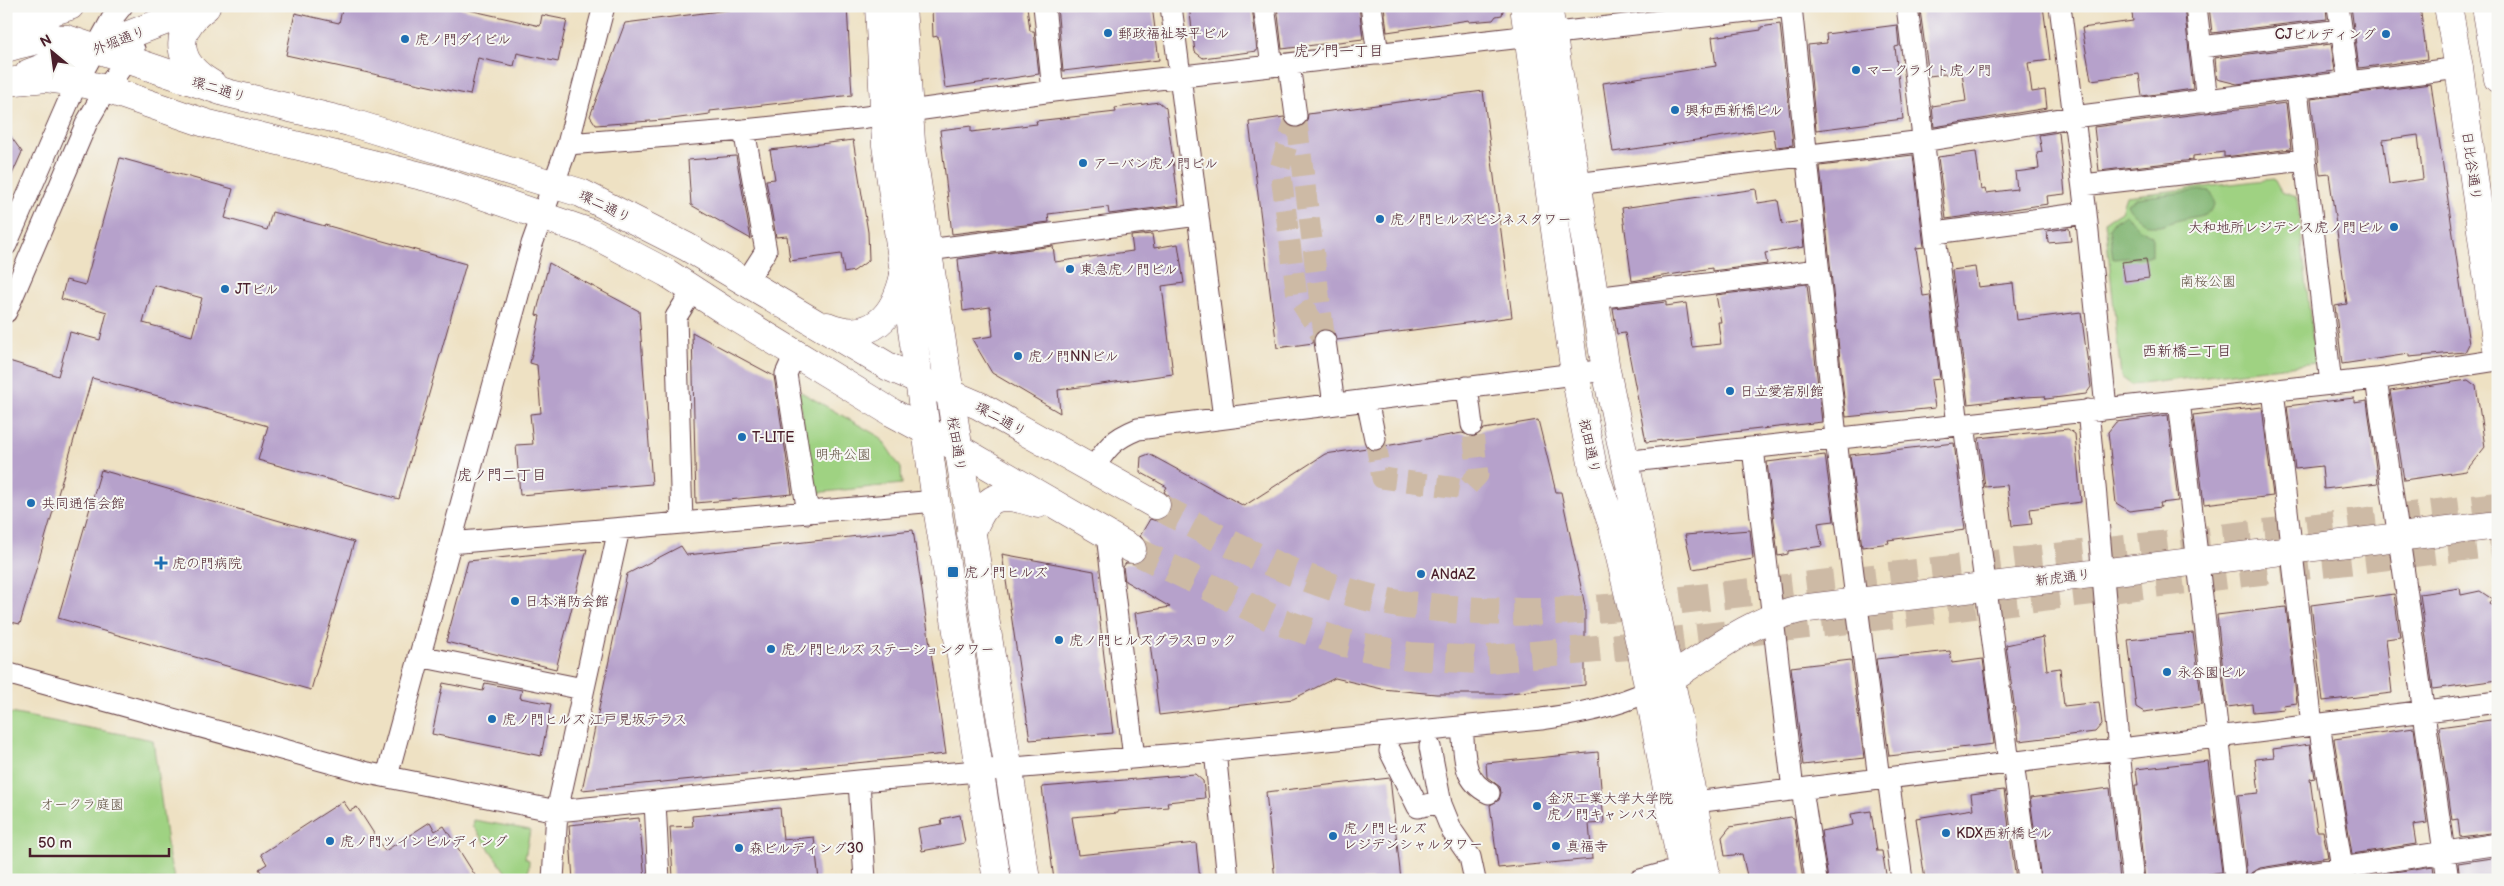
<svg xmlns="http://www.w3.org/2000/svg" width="2504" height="886" font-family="'Balsamiq Sans','Klee One',sans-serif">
<rect width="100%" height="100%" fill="#f6f6f2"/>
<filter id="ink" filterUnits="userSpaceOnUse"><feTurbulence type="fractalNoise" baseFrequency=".02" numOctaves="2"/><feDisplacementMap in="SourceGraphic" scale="10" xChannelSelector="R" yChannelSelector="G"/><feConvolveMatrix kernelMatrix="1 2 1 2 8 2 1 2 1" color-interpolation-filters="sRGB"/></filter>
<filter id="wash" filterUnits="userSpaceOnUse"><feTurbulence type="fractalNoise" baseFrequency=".0096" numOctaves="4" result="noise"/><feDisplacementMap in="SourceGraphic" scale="20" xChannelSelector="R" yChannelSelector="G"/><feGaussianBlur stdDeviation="1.12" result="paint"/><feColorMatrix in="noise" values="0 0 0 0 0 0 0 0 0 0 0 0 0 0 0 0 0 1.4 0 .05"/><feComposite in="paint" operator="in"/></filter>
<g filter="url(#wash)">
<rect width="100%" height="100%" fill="#eee1c3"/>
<path fill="#9fd282" stroke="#747856" d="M2274 179 2281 192 2297 197 2315 363 2132 385 2121 377 2105 221 2121 211 2126 196Z
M798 392H801L880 437 901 468 902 484 814 493Z
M10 713 153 740 169 858 175 880H6V742Z
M474 820 530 830 525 858 529 860 528 880H511L473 826Z"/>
<path fill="#7fb470" stroke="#646a4e" d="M2203 190 2210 191C2224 216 2199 215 2183 219 2165 223 2156 233 2140 219 2135 215 2129 211 2127 204L2136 198Z
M2126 215 2140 229 2152 236V256L2113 259 2109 228 2114 221Z"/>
<g id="blocks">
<path fill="#b6a1cb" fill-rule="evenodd" d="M343 6H451L540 26 542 15 567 20 558 62 517 53 514 66 478 58 470 95 286 55 295 13 339 23Z
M759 6H847L852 95 710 111V114L664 120 596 125 590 116 625 23Z
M932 6H1027L1030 31H1034L1039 74 945 88 938 36 933 37Z
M1057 6H1152L1159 60 1063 71Z
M1189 6H1252L1257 51 1203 58 1195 52Z
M1277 6H1359L1363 39 1282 49Z
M1384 6H1504L1502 15 1496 16 1493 20 1469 22V20L1387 32Z
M1943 6H2043L2050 60 2028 63 2032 92 2045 90 2047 108 1934 127 1932 106 1966 101 1962 72 1929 76 1920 10Z
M2131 6H2184L2193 89 2142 96 2139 74 2091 80 2082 28 2133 21Z
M2209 6H2326L2327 19 2212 33Z
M2351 6H2420L2427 59 2359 68Z
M1780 24 1793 145 1776 147 1773 129 1613 152 1603 83 1716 66 1712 37 1761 30V27Z
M1897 25 1899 46 1895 47 1903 119 1816 130 1808 45 1827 43 1826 34Z
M2331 44 2335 71 2237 84 2217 79 2215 58Z
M2431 84 2469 344 2465 352 2409 357V354L2342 364 2335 306 2347 304 2329 174 2320 175 2311 99ZM2418 135 2423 179 2389 184 2383 140Z
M1483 91 1512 317 1337 340 1334 333 1324 329 1317 332 1313 343 1277 348 1249 122 1284 117 1291 127 1298 128 1307 121 1308 114Z
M1159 102 1166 108 1179 205 1109 214 1108 207 1048 214 1049 222 952 234 940 130 971 126V132L1037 124 1036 121 1116 112 1115 108Z
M2286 103 2291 149 2224 157V152L2193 156V160L2099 171 2094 127Z
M6 130 22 152 6 188Z
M2059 132 2065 194 2047 196 2048 204 1946 219 1938 157 1976 152 1981 190 1985 189 1986 193 2017 189 2015 172 2039 169 2037 153 2042 152 2039 135Z
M853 140 868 232 869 260 854 271 844 273 841 254 790 261 787 236 776 237 766 180 775 179 770 150Z
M1913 155 1924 247 1916 248 1923 296 1930 295 1940 379 1931 380 1935 408 1846 417 1820 166Z
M736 156 751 239 691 205 688 160Z
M120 158 233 189 225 218 267 230 272 212 325 226V225L466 264 399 499 258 460 268 426 92 378 20 624 6 621V369L9 361 58 376 70 332 100 340 107 312 61 299 66 280 85 285ZM154 285 202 298 192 336 143 323Z
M1756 189 1758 203 1778 200 1782 224 1801 221 1804 247 1765 253 1767 264 1712 271V268L1632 281 1622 208Z
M2069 228 2071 241 2048 243 2047 231Z
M1152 234 1154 248 1178 244 1184 283 1162 286 1173 374 1058 390 1060 413 992 373 972 339 993 336 990 307 963 311 958 259 1053 246 1055 262 1133 251 1131 236Z
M2146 259 2149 278 2125 281 2122 262Z
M549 263 639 311 652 484 520 495 516 445 533 444 530 414 541 413 537 365 530 363 540 316 536 315Z
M1975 267 1978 287 2013 283 2017 320 2081 312 2091 387 2086 394 2046 399 2045 396 2025 397 1968 404 1952 270Z
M1807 284 1822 422 1646 442 1625 333 1617 334 1613 308 1666 302V306L1686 303 1692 347 1721 344 1718 322H1721L1716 295Z
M692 332 774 376 792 494 696 503Z
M2468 380 2476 386 2485 447 2466 471 2404 480 2390 391Z
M2354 398V403L2367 401 2378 483 2324 489 2322 466 2295 469 2287 406Z
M2262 407 2273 496 2204 504 2193 415Z
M2168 415 2178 501 2160 503 2161 507 2129 511 2116 503 2108 432 2116 422Z
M1538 420 1556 492H1561L1585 606V685L1501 694H1436L1382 689 1335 678 1293 699 1159 715 1149 635 1139 637 1135 613 1170 607 1125 581 1123 567 1126 563H1139L1145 557 1148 549 1146 542 1140 536 1150 519 1157 521 1164 518 1170 512 1172 504 1170 497 1164 492 1167 487 1140 472 1141 457 1149 454 1244 506 1325 454 1367 448 1377 451 1385 446 1462 433 1474 437 1484 429Z
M2068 429 2075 434 2081 502 2030 509 2032 524 2012 526 2007 485 1985 487 1979 438Z
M1954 443 1965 530 1888 540 1889 543 1862 547 1850 455Z
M1825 455 1834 521 1818 523 1822 546 1788 551V554L1778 556 1767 462Z
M101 470 354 542 311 690 58 618Z
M913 530 946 754 582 790 627 574 681 546 687 555Z
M1750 530 1753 559 1693 569 1685 535Z
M587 549 556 669 446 642 468 561Z
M1002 554 1094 571 1113 733 1030 740Z
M2460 588 2461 595 2480 591 2492 599 2489 604 2498 609V680L2433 689 2420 594Z
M2394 594 2400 637 2386 639 2392 693 2323 701 2311 605Z
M2286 607 2297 703 2283 705 2284 709 2253 712 2252 704 2227 707 2217 615Z
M2193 633 2202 704 2144 712 2136 707 2128 640Z
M2043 637 2047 670 2060 668 2064 706 2099 702 2102 724 2095 732 2019 741 2006 645Z
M1950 651 1952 663 1983 659 1994 744 1889 756 1876 659Z
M1851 660 1864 758 1803 765 1791 667Z
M443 683 483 691 485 683 522 690 520 698 551 704 541 756 432 734Z
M2498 719V832L2460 837 2458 819 2452 820 2439 727Z
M2414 728 2427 823 2413 825 2416 844 2352 854 2334 739Z
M2310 744 2315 778 2310 779 2317 831H2323L2328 857 2260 868 2247 876 2238 795 2259 793 2255 759 2274 757 2273 749Z
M1598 752 1604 823 1589 824 1592 859 1498 868 1490 805 1499 800 1501 793 1500 787 1487 777 1486 763Z
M2208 761 2222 872 2186 877 2187 880H2145L2135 785H2138L2136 769Z
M1195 774 1203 781 1205 798 1167 802 1168 807 1118 811V813L1072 817 1078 855 1196 843 1200 880H1054L1042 787Z
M1390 778 1401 880H1275L1266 792Z
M2110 788 2120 880H2041L2030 798Z
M2004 790 2016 880H1925L1916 818 1973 809 1971 794Z
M343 801 350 811 357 807 385 851 430 822 435 831 444 826 478 880H266L259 869 267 864 261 854Z
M780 808 783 840 814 837 819 880H698L697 876 673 878 670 827 693 826 692 816Z
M1871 811 1877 851H1882L1887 880H1828L1821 831 1853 825 1851 814Z
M960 815 965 843 922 851 918 828 942 824 941 819Z
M1790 817 1794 818 1803 880H1748L1742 854 1725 856 1722 837 1730 827Z
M639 818 645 879 573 880 569 825Z
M2498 857V880H2460L2458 863Z
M2433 866 2435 880H2356V878Z"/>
</g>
</g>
<g filter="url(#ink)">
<use href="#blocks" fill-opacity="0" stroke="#633c42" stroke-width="1"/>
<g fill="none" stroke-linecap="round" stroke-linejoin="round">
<path stroke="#cdbaa5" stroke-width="21" stroke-dasharray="21 11" stroke-linecap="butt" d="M1296 116 1280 168 1297 296 1325 341
M1297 123 1324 334
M1375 439 1382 478 1465 489 1478 475 1472 425"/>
<path stroke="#cdbaa5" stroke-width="28" stroke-dasharray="28 14" stroke-linecap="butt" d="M1156 505C1231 545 1309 587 1394 603 1408 606 1424 606 1439 608 1500 614 1560 612 1621 607L2498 506
M1132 549 1278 621 1344 643 1410 656 1478 660 1629 646 2498 543"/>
<g stroke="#633c42" stroke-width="23">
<path id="minor" d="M1044 6 1053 91
M1171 6 1224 418
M1264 6 1272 66
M1371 6 1378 54
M1791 6 1838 456 1879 779
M1907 6 1958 425
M2060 6 2086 213 2106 408
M2196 6 2207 101
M2338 6 2349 83
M2201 47 2341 30
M1289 64 1296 116
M2297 90 2331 384
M744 130 766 251 746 282
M568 144 744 130 859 118 1053 91 1791 6
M1576 184 1923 141 2073 117 2459 68
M2083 185 2305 160
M1935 233 2086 213
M6 245 77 82 113 17 122 6
M928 250 1198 215
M1595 298 1818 270
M6 312 87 122 106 89 134 49
M1325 341 1334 404
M795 354 786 374 808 513
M2376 379 2448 880
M1467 387 1472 425
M2273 390 2312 725
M1367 400 1375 439
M2179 401 2235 880
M2088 410C2103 567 2114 724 2133 880
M1964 424 2009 763
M1753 448 1793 790
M1623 462 2376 379 2498 360
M1092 471C1106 448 1113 439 1138 429L1606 370
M682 523 676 317 693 290
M1107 535 1134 758
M450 543 936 501
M419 656 583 689
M6 673 368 773 557 811 859 781 1215 751 1541 719C1579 714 1614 707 1649 691
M2319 724 2344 880
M1462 727C1465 753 1461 780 1489 793
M1430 747 1441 804 1452 831 1470 857 1475 880
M1215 751 1228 880
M1390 751 1418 807 1440 802
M2013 763 2029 880
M387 776 532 244 568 144 604 6
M1888 778 1902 880
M859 781 865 880
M1802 789 1816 880
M655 802 659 880
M1679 804 2498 702
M553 880 557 811 619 529
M1640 880 1665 873
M2262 880 2498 844"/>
</g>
<g stroke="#633c42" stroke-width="29">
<path id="major" d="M1524 6 1575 374 1593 468 1613 527 1641 648 1684 880
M1548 6 1606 370 1678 716 1707 880
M2448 6 2459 68 2498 355
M2486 6 2498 79
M206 7C171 33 176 63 212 84
M6 26 70 6
M6 48C28 42 45 37 67 39L227 93 349 122 581 193 687 247 889 367 980 406 1156 505
M29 73 204 6
M6 82 46 78 77 82 106 89 205 123 438 180 591 233 667 273 724 310 891 412 958 448 1132 549
M827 326C871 344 895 316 904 275
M971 534C987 493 997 491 1038 504
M1655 688C1702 660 1746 621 1800 609L2498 525"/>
</g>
<g stroke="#633c42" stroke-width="29">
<path id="highway" d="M879 6 886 145 936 501 997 880
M902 6 911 142 918 189 1026 880"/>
</g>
<use href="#minor" stroke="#fff" stroke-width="21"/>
<use href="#major" stroke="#fff" stroke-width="28"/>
<use href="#highway" stroke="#fff" stroke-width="28"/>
</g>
</g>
<g fill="#1f6fb2" stroke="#f6f6f2" stroke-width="2">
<circle cx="1108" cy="33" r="5"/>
<circle cx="2386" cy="34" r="5"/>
<circle cx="405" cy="39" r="5"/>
<circle cx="1856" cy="70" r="5"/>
<circle cx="1675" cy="110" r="5"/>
<circle cx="1083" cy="163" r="5"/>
<circle cx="1380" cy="219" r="5"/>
<circle cx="2394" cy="227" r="5"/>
<circle cx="1070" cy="269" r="5"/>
<circle cx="225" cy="289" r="5"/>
<circle cx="1018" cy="356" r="5"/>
<circle cx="1730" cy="391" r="5"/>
<circle cx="742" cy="437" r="5"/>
<circle cx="31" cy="503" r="5"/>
<path d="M158.5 555.5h5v5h5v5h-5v5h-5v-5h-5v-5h5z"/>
<rect x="947" y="566" width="12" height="12" rx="2.5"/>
<circle cx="1421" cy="574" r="5"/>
<circle cx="515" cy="601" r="5"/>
<circle cx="1059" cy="640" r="5"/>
<circle cx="771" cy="649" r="5"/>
<circle cx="2167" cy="672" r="5"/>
<circle cx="492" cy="719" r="5"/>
<circle cx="1537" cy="806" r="5"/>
<circle cx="1946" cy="833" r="5"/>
<circle cx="1333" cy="836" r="5"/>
<circle cx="330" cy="841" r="5"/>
<circle cx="1556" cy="846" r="5"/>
<circle cx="739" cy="848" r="5"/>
</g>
<g text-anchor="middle" stroke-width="4" stroke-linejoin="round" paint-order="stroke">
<g font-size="14" fill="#4a1f2b" stroke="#f6f6f2" text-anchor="start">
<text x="1118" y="38">郵政福祉琴平ビル</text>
<text x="2376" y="39" text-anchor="end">CJビルディング</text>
<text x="415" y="44">虎ノ門ダイビル</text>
<text x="1866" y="75">マークライト虎ノ門</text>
<text x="1685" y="115">興和西新橋ビル</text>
<text x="1093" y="168">アーバン虎ノ門ビル</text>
<text x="1390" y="224">虎ノ門ヒルズビジネスタワー</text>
<text x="2384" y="232" text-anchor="end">大和地所レジデンス虎ノ門ビル</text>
<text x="1080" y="274">東急虎ノ門ビル</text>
<text x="235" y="294">JTビル</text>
<text x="1028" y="361">虎ノ門NNビル</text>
<text x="1740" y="396">日立愛宕別館</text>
<text x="752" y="442">T-LITE</text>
<text x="41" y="508">共同通信会館</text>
<text x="172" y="568">虎の門病院</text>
<text x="964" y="577">虎ノ門ヒルズ</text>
<text x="1431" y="579">ANdAZ</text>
<text x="525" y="606">日本消防会館</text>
<text x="1069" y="645">虎ノ門ヒルズグラスロック</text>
<text x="781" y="654">虎ノ門ヒルズ ステーションタワー</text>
<text x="2177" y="677">永谷園ビル</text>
<text x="502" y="724">虎ノ門ヒルズ 江戸見坂テラス</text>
<text x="1547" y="803">金沢工業大学大学院<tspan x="1547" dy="16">虎ノ門キャンパス</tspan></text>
<text x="1343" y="833">虎ノ門ヒルズ<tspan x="1343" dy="16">レジデンシャルタワー</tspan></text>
<text x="1956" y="838">KDX西新橋ビル</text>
<text x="340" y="846">虎ノ門ツインビルディング</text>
<text x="1566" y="851">真福寺</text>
<text x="749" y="853">森ビルディング30</text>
</g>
<g font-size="14" fill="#4a1f2b" stroke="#f6f6f2">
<text transform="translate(119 40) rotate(-21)" y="5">外堀通り</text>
<text transform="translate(219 89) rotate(17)" y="5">環二通り</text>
<text transform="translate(2472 166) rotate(82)" y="5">日比谷通り</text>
<text transform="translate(605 206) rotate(26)" y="5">環二通り</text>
<text transform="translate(1001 419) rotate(29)" y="5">環二通り</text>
<text transform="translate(957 444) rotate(81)" y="5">桜田通り</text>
<text transform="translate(1590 446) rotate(78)" y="5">祝田通り</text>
<text transform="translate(2063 577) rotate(-7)" y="5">新虎通り</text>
</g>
<g font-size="14" fill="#645545" stroke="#f6f6f2">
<text x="2208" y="286">南桜公園</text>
<text x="843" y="459">明舟公園</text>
<text x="82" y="809">オークラ庭園</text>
</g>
<g font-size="15" fill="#4a1f2b" stroke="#f6f6f2">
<text x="1339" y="56">虎ノ門一丁目</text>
<text x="2187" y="356">西新橋二丁目</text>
<text x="502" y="480">虎ノ門二丁目</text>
</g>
</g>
<rect width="2504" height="886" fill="none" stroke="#f6f6f2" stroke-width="25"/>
<g transform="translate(52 52) rotate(331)" stroke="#f6f6f2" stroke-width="4" paint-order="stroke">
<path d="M0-4L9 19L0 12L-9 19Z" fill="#4a1f2b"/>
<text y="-8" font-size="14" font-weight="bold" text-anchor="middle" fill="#4a1f2b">N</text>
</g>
<path d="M30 848v8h139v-8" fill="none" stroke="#4a1f2b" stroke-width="2.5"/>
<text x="38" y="848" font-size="15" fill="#4a1f2b" stroke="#f6f6f2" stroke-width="4" paint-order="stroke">50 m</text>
</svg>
